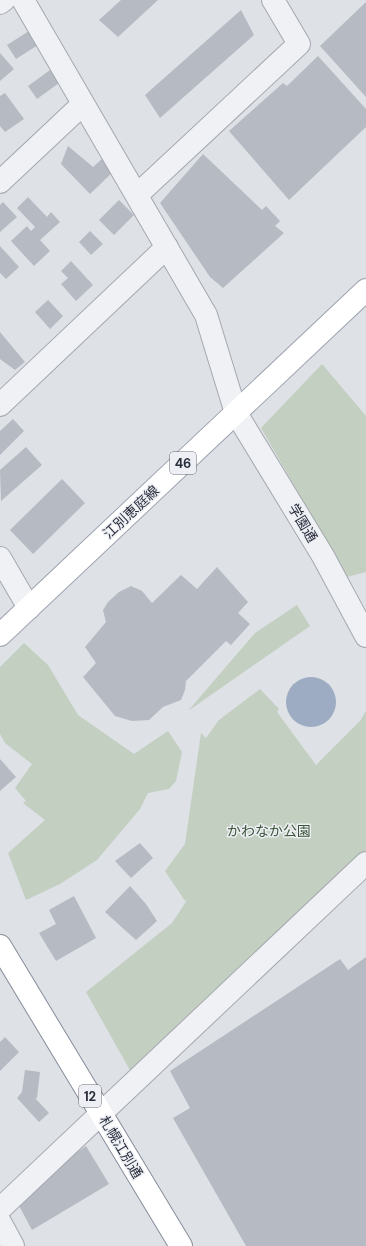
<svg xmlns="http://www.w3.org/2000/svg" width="366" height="1246" font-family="'DM Sans','Noto Sans JP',sans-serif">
<rect width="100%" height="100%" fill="#dee1e6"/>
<path fill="#c3cfc0" d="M322 364 366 416V572L347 577 261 428Z
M297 605 310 626 188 711 255 633Z
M24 643 48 665 78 715 134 754 168 731 182 752 176 781 169 789 148 793 140 809 97 860 60 884 26 900 8 853 45 820 23 803 26 801 15 788 32 764 5 743 0 734V667Z
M260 689 279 709 277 712 316 765 360 721 366 711V852L208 996 131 1072 86 992 172 923 187 900 185 901 165 871 185 844 201 733 206 738 219 720Z"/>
<path fill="#9dacc2" d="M286 702a25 25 0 1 1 50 0a25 25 0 1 1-50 0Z"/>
<path fill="#b6bac2" d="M121 0H158L118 37 99 20Z
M366 2V97L320 46Z
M241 10 254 35 160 118 145 95Z
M29 31 38 45 16 59 7 45Z
M0 53 14 69 0 81Z
M318 56 366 109V127L289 200 229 131 283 83 287 86Z
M50 70 59 83 37 99 28 86Z
M5 93 24 119 5 132 0 126V96Z
M68 146 93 167 103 158 115 170 90 194 61 164Z
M203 154 262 210 266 206 280 221 275 226 284 233 223 288 210 277 160 203Z
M28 197 47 217 51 212 60 222 40 240 50 251 34 266 11 241 27 226 31 231 35 227 17 208Z
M119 200 134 215 114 235 99 220Z
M3 202 17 217 0 232V205Z
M90 231 103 244 91 255 79 242Z
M0 246 19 267 6 279 0 273Z
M71 261 93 285 76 301 61 284 68 278 61 271Z
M48 300 63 316 50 329 35 312Z
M0 332 25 362 15 370 0 359Z
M13 419 24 431 0 455V431Z
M26 447 42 465 1 501 0 470Z
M62 479 85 503 33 554 10 530Z
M217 567 248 602 238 613 250 624 231 645 226 641 186 681 185 690 181 700 163 707 149 720 132 721 115 716 83 677 96 663 85 647 106 622 103 610 108 602 119 592 131 586 142 591 152 603 181 575 197 589Z
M0 759 16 777 0 791Z
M140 843 153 858 131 878 115 861Z
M130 886 146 904 157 921 136 940 105 912Z
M74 896 96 938 56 961 39 933 56 924 49 910Z
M366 957V1246H246L173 1118 190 1108 170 1071 340 959 348 970Z
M5 1037 19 1052 0 1071V1042Z
M25 1070 40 1072 37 1098H35L49 1113 39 1122 17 1098 22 1092Z
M86 1146 109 1184 32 1230 17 1202 57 1166Z"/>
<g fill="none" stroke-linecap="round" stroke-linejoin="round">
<g stroke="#a4a8af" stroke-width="24">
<path id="minor" d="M23 0 206 315 236 413 323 556 366 636
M0 3 4 0
M0 182 83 104
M137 195 299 44 273 0
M0 405 167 247
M0 558 29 608
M0 1209 366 863
M0 1222 13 1246"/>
</g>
<g stroke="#9fa4b0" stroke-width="24">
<path id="major" d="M0 635 366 290"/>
</g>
<g stroke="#878d9b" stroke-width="24">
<path id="highway" d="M0 946 181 1246"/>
</g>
<use href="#minor" stroke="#f0f1f5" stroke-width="22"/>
<use href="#major" stroke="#fff" stroke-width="22"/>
<use href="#highway" stroke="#fff" stroke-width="22"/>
</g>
<g text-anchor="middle" stroke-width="3" stroke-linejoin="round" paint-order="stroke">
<g fill="#edeff4" stroke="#646872" stroke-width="1">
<rect x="170" y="452" width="26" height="22" rx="3"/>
<rect x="79" y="1085" width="22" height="22" rx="3"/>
</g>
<g font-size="13" font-weight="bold" fill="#292e3b">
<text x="183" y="468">46</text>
<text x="90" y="1101">12</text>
</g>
<g font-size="14" fill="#292e3b" stroke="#edeff4">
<text transform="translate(131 512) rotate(-43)" y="5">江別恵庭線</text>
<text transform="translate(303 523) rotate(59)" y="5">学園通</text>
<text transform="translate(121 1147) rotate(59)" y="5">札幌江別通</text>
</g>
<g font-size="14" fill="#3b5538" stroke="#edeff4">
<text x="269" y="836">かわなか公園</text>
</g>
</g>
</svg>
